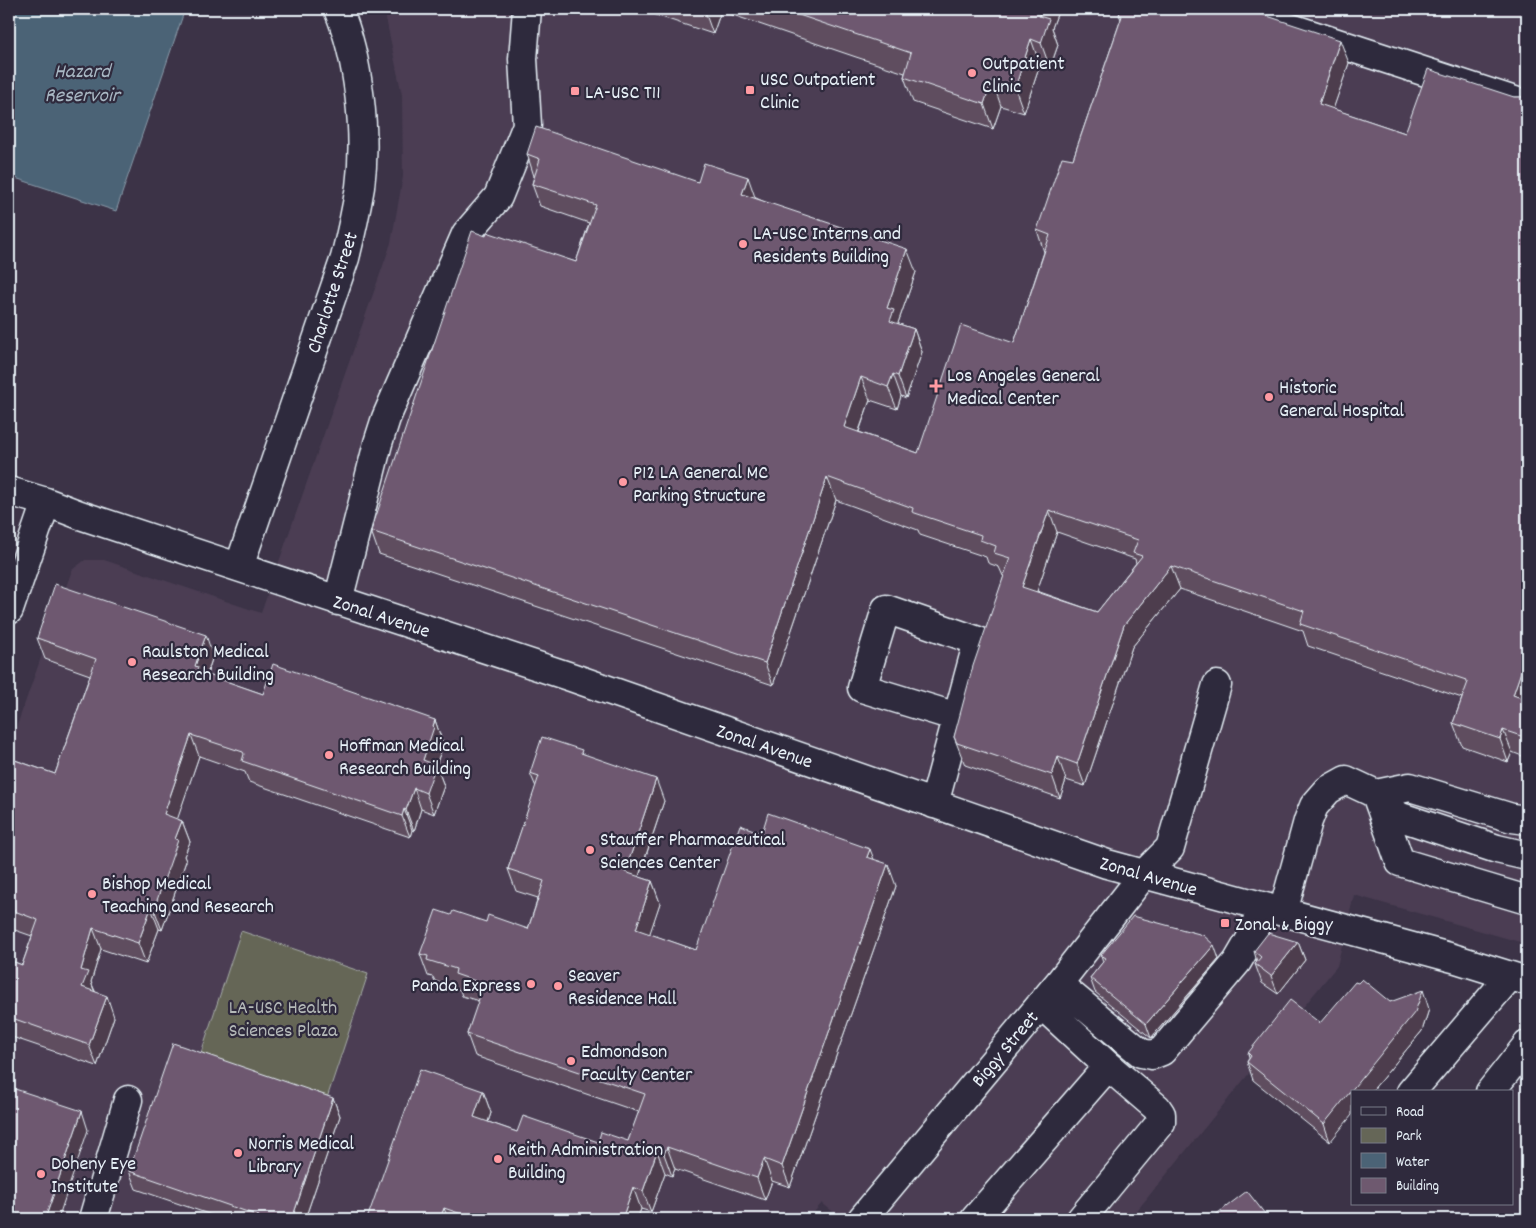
<svg xmlns="http://www.w3.org/2000/svg" width="1536" height="1228" font-family="Dekko,sans-serif">
<rect width="100%" height="100%" fill="#3c3347"/>
<filter id="ink" filterUnits="userSpaceOnUse"><feTurbulence type="fractalNoise" baseFrequency=".02" numOctaves="2"/><feDisplacementMap in="SourceGraphic" scale="10" xChannelSelector="R" yChannelSelector="G"/><feConvolveMatrix kernelMatrix="1 2 1 2 8 2 1 2 1" color-interpolation-filters="sRGB"/></filter>
<g filter="url(#ink)">
<path fill="#4b3e53" d="M384 9H1527V944L1354 895 1337 966 1130 1219H842L822 1203 808 1219H9V748L72 570 85 560H104L261 613 391 243 403 177 402 95Z"/>
<path fill="#656657" stroke="#a6aca8" d="M241 931 368 974 325 1104 198 1062Z"/>
<path fill="#4b6376" stroke="#8a9caa" d="M9 9H185L116 211 9 176Z"/>
<g fill="none" stroke-linecap="round" stroke-linejoin="round">
<g stroke="#e8f1f8" stroke-width="31">
<path id="minor" d="M1233 9 1527 105
M9 491 46 502 80 515 571 677 1107 864 1453 958 1527 981
M239 567 345 258C351 234 356 211 360 187 367 134 359 58 338 9
M338 601 378 443 386 418 466 234 498 197 527 125 523 59 527 9
M9 610 46 502
M1376 794 1410 787 1512 818 1527 820
M1377 797 1400 862 1527 900
M934 804 978 641 886 609 862 688 957 717
M1283 912 1308 821 1314 806 1328 790 1346 780 1376 794 1398 816 1497 849 1527 856
M1058 984 1141 1053 1152 1055 1162 1051 1237 962 1251 938 1262 907
M1411 1092 1510 976
M1490 1092 1527 1045
M93 1219 128 1100
M862 1219 1058 984 1144 874 1170 848 1217 685
M975 1219 1108 1066 1041 1004
M1081 1219 1161 1122V1114L1157 1108 1108 1066"/>
</g>
<use href="#minor" stroke="#2f2a3d" stroke-width="28"/>
</g>
<path fill="#5f4d5f" stroke="#e8f1f8" fill-rule="evenodd" d="M637 9H1059L1052 28 1058 45 1050 68 1040 65 1024 113 1001 106 993 129 913 102 904 77 905 73 856 57 721 11 713 34Z
M1119 15 1349 63 1333 109 1405 133 1514 97H1522L1527 94V758L1512 752 1508 762 1462 746 1453 723 1462 698 1308 646 1303 631 1180 589 1132 647 1085 786 1066 780 1060 798 965 765 954 737 1004 576H1003L999 567 988 563 986 557 920 535 918 530 836 500 773 685 379 554 371 531 486 236 576 262 589 223 540 206 532 184 534 176 527 154 698 182 756 198 916 272 898 323 899 324 914 329 922 352 906 398 901 396 897 409 870 400 859 432 918 453 1014 343 1044 252 1037 230 1073 159 1121 19ZM1057 532 1135 559 1136 563 1097 612 1037 591Z
M37 638 213 656 207 675 263 694 435 720 442 741 441 745 442 748 436 765 444 786 434 814 421 809 414 831 412 830 410 837 249 782 245 772 199 756 177 819 182 821 190 842 184 856 186 861 162 930 159 929 146 964 101 949 91 982 95 991 114 1017 97 1066 9 1036V960L22 965 32 936 9 928V758L55 774 90 675 45 659Z
M584 754 664 801 639 877 652 881 660 903 649 934 696 950 762 833 874 859 896 886 790 1187 772 1181 765 1200 675 1169 672 1176 665 1173 651 1212 641 1209 637 1219H367L483 1091 491 1113 488 1122 517 1132 598 1142 628 1141 639 1112 475 1056 467 1034 479 1001 462 996 460 990 435 981 433 977 428 976 420 954 451 915 486 922 528 929 538 898 516 891 508 869 536 787 530 773Z
M1298 942 1305 960 1278 994 1262 983 1255 964 1257 962 1254 951Z
M1101 955 1219 959 1151 1038 1095 992 1090 978 1103 962Z
M1390 1002 1429 1009 1422 1031 1371 1092H1352L1330 1142 1253 1080 1247 1062 1249 1058 1248 1053 1320 1023Z
M333 1098 340 1116 305 1219H223L136 1189 129 1171Z"/>
<path fill="#4d3e4e" stroke="#e8f1f8" d="M704 9H720L721 11 713 34Z
M1041 9H1059L1052 28 1058 45 1050 68 1041 43 1039 16Z
M1031 39 1040 65 1024 113 1015 88Z
M1340 40 1349 63 1327 127 1319 104Z
M992 80 1001 106 993 129 984 104Z
M748 177 756 200 742 194Z
M907 249 916 272 898 323 902 332 890 321 887 308Z
M914 329 922 352 906 398 898 376Z
M893 374 901 396 897 409 888 387Z
M861 377 870 400 852 450 844 427Z
M827 477 836 500 773 685 765 663Z
M1049 510 1057 532 1031 609 1022 587Z
M1171 566 1180 589 1132 647 1085 786 1077 764 1124 625Z
M206 635 213 656 204 683 205 692 195 666Z
M1527 654V701L1513 695Z
M435 720 442 741 441 745 442 748 436 765 444 786 434 814 426 793 423 760Z
M1503 730 1512 752 1508 762 1500 739Z
M191 735 199 756 172 835 164 814Z
M1058 757 1066 780 1060 798 1052 775Z
M656 779 664 801 633 894 625 872Z
M414 788 421 809 414 831 406 810Z
M404 809 412 830 410 837 402 816Z
M182 821 190 842 184 856 186 861 162 930 154 909 175 839Z
M870 849 878 870 867 857Z
M888 864 896 886 790 1187 782 1166Z
M652 881 660 903 644 951 636 929Z
M151 908 159 929 146 964 138 943Z
M93 928 101 949 91 982 95 993 82 987 81 970Z
M1298 942 1305 960 1278 994 1271 976Z
M1214 945 1219 959 1151 1038 1146 1024Z
M1423 990 1429 1009 1422 1031 1371 1092H1352V1115L1330 1142 1324 1124Z
M107 996 114 1017 97 1066 89 1045Z
M483 1091 491 1113 482 1139 474 1117Z
M333 1098 340 1116 305 1219H292Z
M82 1111 88 1130 58 1219H45Z
M667 1147 675 1169 672 1176 664 1154Z
M657 1151 665 1173 651 1212 643 1191Z
M764 1159 772 1181 765 1200 757 1178Z
M633 1187 641 1209 637 1219H622Z
M444 1208 448 1219H440Z"/>
<path fill="#6e596f" stroke="#e8f1f8" fill-rule="evenodd" d="M781 9H1041L1039 16 1049 19 1041 43 1031 39 1015 88 992 80 984 104 904 77 911 53Z
M1121 9H1246L1340 40 1319 104 1405 133 1428 69 1514 97H1522L1527 94V654L1513 695 1527 700V738L1503 730 1500 739 1453 723 1468 682H1465L1466 680 1300 624 1304 611 1171 566 1124 625 1077 764 1058 757 1052 775 957 743 954 737 973 666 1010 558 994 553 996 546 980 540 981 535 912 512 913 508 827 477 765 663 371 531 472 231 486 236 487 232 576 262 596 205 532 184 540 159 527 154 536 127 698 182 704 163 748 177 742 194 907 249 887 308 894 310 890 321 914 329 898 376 893 374 888 387 861 377 844 427 918 453 961 325 1014 343 1050 235 1037 230 1062 157 1073 159 1122 16 1119 15ZM1049 510 1138 540 1133 553 1142 556 1097 612 1022 587Z
M55 584 206 635 195 666 198 667 197 671 263 694 273 664 435 720 433 726 434 727 423 760 436 765 426 793 414 788 406 810 404 809 402 816 242 761 244 754 243 752 191 735 164 814 182 821 175 839 178 840 154 909 151 908 138 943 93 928 81 970 88 972 82 987 107 996 89 1045 9 1017V960L22 965 38 920 9 909V758L55 774 96 659 37 638Z
M542 737 582 750 581 753 656 779 625 872 652 881 636 929 696 950 740 825 762 833 768 813 870 849 867 857 888 864 782 1166 764 1159 757 1178 667 1147 664 1154 657 1151 643 1191 633 1187 622 1219H476L444 1208 440 1219H367L420 1069 483 1091 474 1117 517 1132 523 1116 598 1142 601 1132 628 1141 645 1094 467 1034 484 984 455 974 456 969 427 960 428 956 420 954 436 910 451 915 453 911 486 922 488 915 528 929 544 881 508 869 539 776 530 773Z
M1133 916 1203 935 1214 945 1146 1024 1090 978 1106 958 1101 955Z
M1268 933 1298 942 1271 976 1255 964 1261 957 1254 951Z
M1362 979 1390 1002 1423 990 1415 1012 1324 1124 1247 1062 1251 1056 1248 1053 1290 1000 1320 1023 1355 982 1358 983Z
M173 1043 333 1098 292 1219H258L259 1216 129 1171Z
M9 1087 82 1111 45 1219H9Z
M1247 1191 1269 1219H1210Z"/>
</g>
<g fill="#ff9aa2" stroke="#2f2a3d" stroke-width="2">
<circle cx="972" cy="73" r="5"/>
<rect x="745" y="85" width="10" height="10" rx="2.5"/>
<rect x="570" y="86" width="10" height="10" rx="2.5"/>
<circle cx="743" cy="244" r="5"/>
<path d="M933.5 378.5h5v5h5v5h-5v5h-5v-5h-5v-5h5z"/>
<circle cx="1269" cy="397" r="5"/>
<circle cx="623" cy="482" r="5"/>
<circle cx="132" cy="662" r="5"/>
<circle cx="329" cy="755" r="5"/>
<circle cx="590" cy="850" r="5"/>
<circle cx="92" cy="894" r="5"/>
<rect x="1220" y="918" width="10" height="10" rx="2.5"/>
<circle cx="531" cy="984" r="5"/>
<circle cx="558" cy="986" r="5"/>
<circle cx="571" cy="1061" r="5"/>
<circle cx="238" cy="1153" r="5"/>
<circle cx="498" cy="1159" r="5"/>
<circle cx="41" cy="1174" r="5"/>
</g>
<g text-anchor="middle" stroke-width="4.5" stroke-linejoin="round" paint-order="stroke">
<g font-size="20" fill="#e8f1f8" stroke="#2f2a3d" text-anchor="start">
<text x="982" y="69">Outpatient<tspan x="982" dy="23">Clinic</tspan></text>
<text x="760" y="85">USC Outpatient<tspan x="760" dy="23">Clinic</tspan></text>
<text x="585" y="98">LA-USC T11</text>
<text x="753" y="239">LA-USC Interns and<tspan x="753" dy="23">Residents Building</tspan></text>
<text x="947" y="381">Los Angeles General<tspan x="947" dy="23">Medical Center</tspan></text>
<text x="1279" y="393">Historic<tspan x="1279" dy="23">General Hospital</tspan></text>
<text x="633" y="478">P12 LA General MC<tspan x="633" dy="23">Parking Structure</tspan></text>
<text x="142" y="657">Raulston Medical<tspan x="142" dy="23">Research Building</tspan></text>
<text x="339" y="751">Hoffman Medical<tspan x="339" dy="23">Research Building</tspan></text>
<text x="600" y="845">Stauffer Pharmaceutical<tspan x="600" dy="23">Sciences Center</tspan></text>
<text x="102" y="889">Bishop Medical<tspan x="102" dy="23">Teaching and Research</tspan></text>
<text x="1235" y="930">Zonal &amp; Biggy</text>
<text x="568" y="981">Seaver<tspan x="568" dy="23">Residence Hall</tspan></text>
<text x="521" y="991" text-anchor="end">Panda Express</text>
<text x="581" y="1057">Edmondson<tspan x="581" dy="23">Faculty Center</tspan></text>
<text x="248" y="1149">Norris Medical<tspan x="248" dy="23">Library</tspan></text>
<text x="508" y="1155">Keith Administration<tspan x="508" dy="23">Building</tspan></text>
<text x="51" y="1169">Doheny Eye<tspan x="51" dy="23">Institute</tspan></text>
</g>
<g font-size="20" fill="#e8f1f8" stroke="#2f2a3d">
<text transform="translate(331 292) rotate(-72)" y="7">Charlotte Street</text>
<text transform="translate(382 615) rotate(18)" y="7">Zonal Avenue</text>
<text transform="translate(765 745) rotate(19)" y="7">Zonal Avenue</text>
<text transform="translate(1149 875) rotate(16)" y="7">Zonal Avenue</text>
<text transform="translate(1004 1048) rotate(-50)" y="7">Biggy Street</text>
</g>
<g font-size="20" fill="#b4b9b8" stroke="#2f2a3d">
<text x="283" y="1013">LA-USC Health<tspan x="283" dy="23">Sciences Plaza</tspan></text>
</g>
<g font-size="21" font-style="italic" fill="#a9b8c4" stroke="#2f2a3d">
<text x="82" y="77">Hazard<tspan x="82" dy="24">Reservoir</tspan></text>
</g>
</g>
<rect width="1536" height="1228" fill="none" stroke="#2f2a3d" stroke-width="30"/>
<rect x="15" y="15" width="1506" height="1198" fill="none" stroke="#e8f1f8" stroke-width="2" filter="url(#ink)"/>
<rect x="1351" y="1090" width="162" height="115" fill="#2f2a3d" stroke="#797a88"/>
<rect x="1361" y="1107" width="25" height="8" fill="#2f2a3d" stroke="#797a88"/>
<text x="1396" y="1116" font-size="15" fill="#e8f1f8">Road</text>
<rect x="1361" y="1128" width="25" height="15" fill="#656657" stroke="#797a88"/>
<text x="1396" y="1140" font-size="15" fill="#e8f1f8">Park</text>
<rect x="1361" y="1153" width="25" height="15" fill="#4b6376" stroke="#797a88"/>
<text x="1396" y="1166" font-size="15" fill="#e8f1f8">Water</text>
<rect x="1361" y="1178" width="25" height="15" fill="#6e596f" stroke="#797a88"/>
<text x="1396" y="1190" font-size="15" fill="#e8f1f8">Building</text>
</svg>
